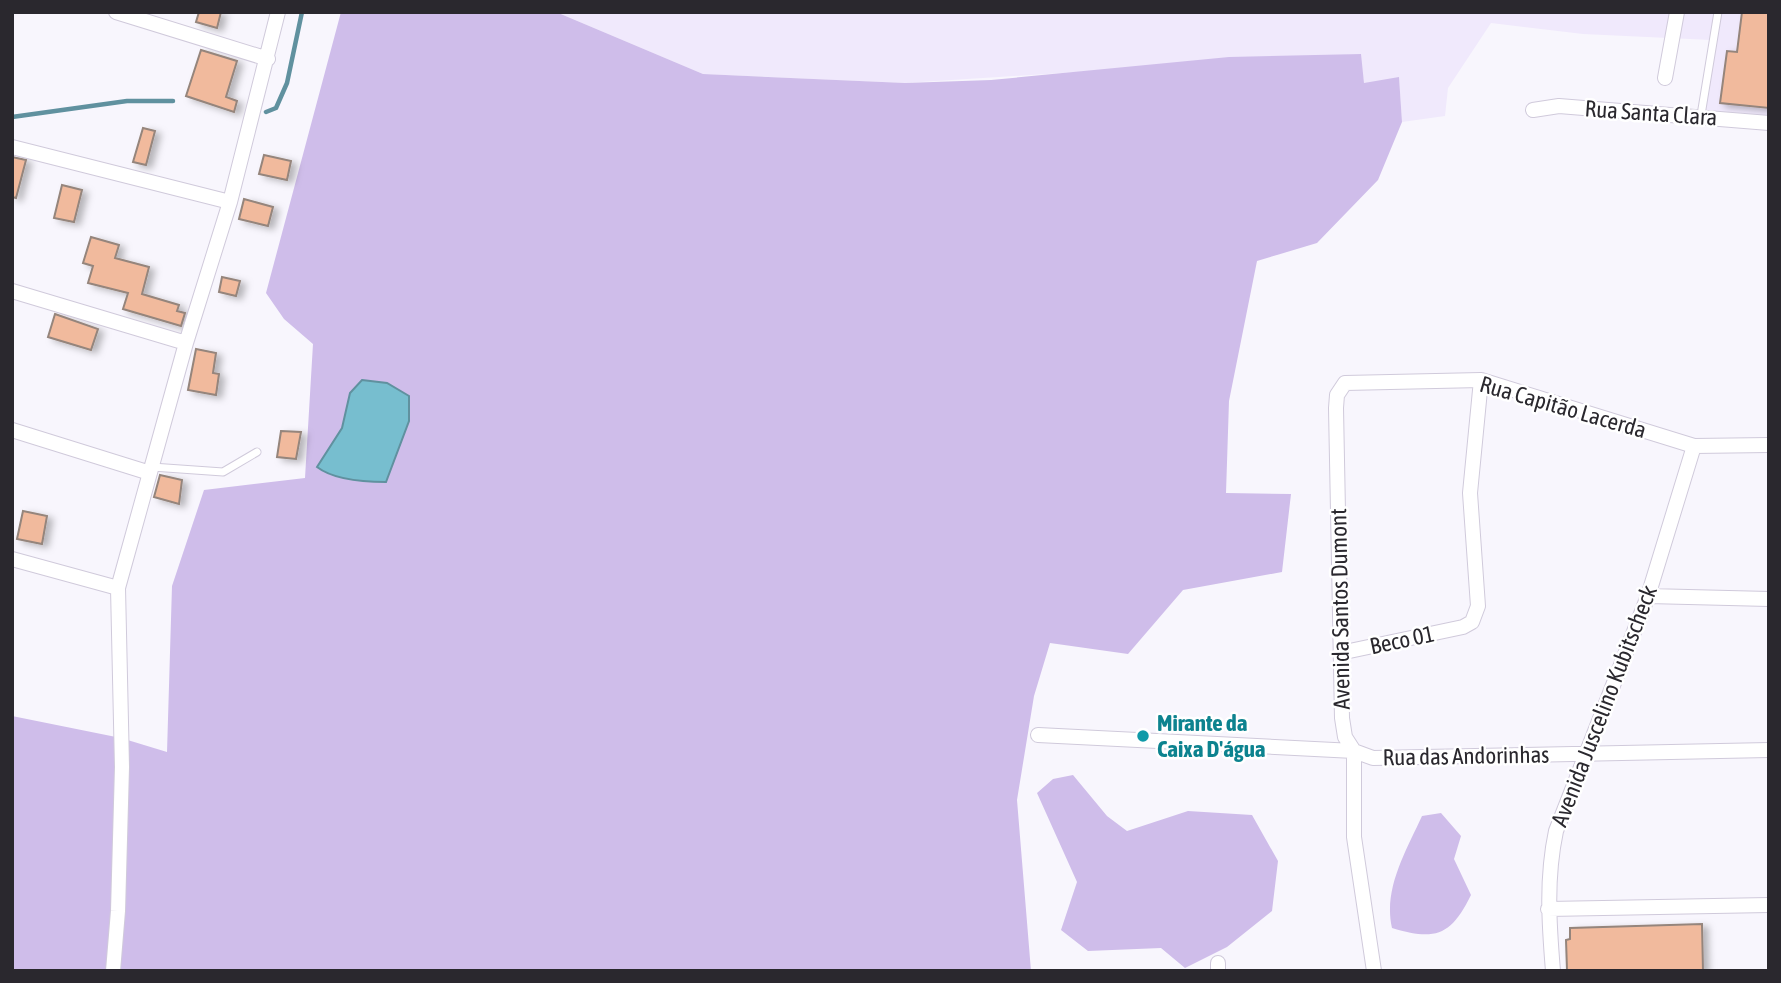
<svg xmlns="http://www.w3.org/2000/svg" width="1781" height="983" font-family="'Asap Condensed',sans-serif">
<defs>
<filter id="shadow"><feDropShadow dx="5.5" dy="3" stdDeviation="3.5" flood-color="#0004"/></filter>
</defs>
<rect width="100%" height="100%" fill="#f8f6fd"/>
<path fill="#f0e9fc" d="M556 12H1769V119L1700 114 1711 40 1583 34 1491 23 1448 88 1445 116 1402 122 1399 78 1364 84 1360 54 905 83 703 74Z"/>
<path fill="#cfbdea" d="M341 12H556L703 74 905 83 991 80 1229 57 1361 54 1364 83 1399 77 1402 122 1378 180 1317 243 1257 261 1229 401 1226 493 1291 494 1282 572 1183 590 1128 654 1050 643 1034 696 1017 800 1031 971H12V716L121 738 167 752 172 586 204 490 305 478 313 344 284 319 266 293Z
M1073 775 1107 816 1127 831 1188 811 1252 815 1278 861 1272 911 1227 947 1185 968 1161 948 1088 951 1061 930 1077 882 1037 793 1053 779Z
M1441 813 1461 836 1454 859 1471 895C1451 936 1435 941 1392 928 1383 889 1406 851 1422 816Z"/>
<path fill="#77becf" stroke="#60919f" stroke-width="2" d="M362 380 387 383 409 396V421L386 482C364 482 334 480 317 467L342 428 350 393Z"/>
<g fill="none" stroke-linecap="round" stroke-linejoin="round">
<path stroke="#60919f" stroke-width="4.5" d="M266 112 276 108 287 83 302 12
M12 117 127 101H173"/>
</g>
<path fill="#f1ba9d" stroke="#95857c" stroke-width="2" filter="url(#shadow)" d="M199 12H221L217 28 196 22Z
M1742 12H1769V108L1720 103 1727 51 1737 52Z
M201 50 237 61 226 97 237 101 234 112 186 96Z
M143 128 155 131 146 165 133 162Z
M264 155 291 161 287 180 259 174Z
M12 157 26 160 16 198 12 197Z
M62 185 82 190 74 222 54 218Z
M244 199 273 207 268 226 239 219Z
M91 237 119 245 115 258 149 267 142 294 179 305 177 311 185 313 181 326 123 309 128 293 88 283 93 266 83 263Z
M222 277 240 281 236 296 219 292Z
M55 314 98 329 91 350 48 337Z
M196 349 216 353 213 373 219 374 216 395 188 390Z
M281 431 301 432 296 459 277 457Z
M160 475 182 480 179 504 154 497Z
M23 511 47 516 42 544 17 539Z
M1702 924 1703 971 1567 970 1566 940 1570 939V928Z"/>
<g fill="none" stroke-linecap="round" stroke-linejoin="round">
<g stroke="#d0cadb" stroke-width="9">
<path id="lane" d="M1701 115 1718 12
M152 467 223 472 257 452"/>
</g>
<g stroke="#d0cadb" stroke-width="16">
<path id="street" d="M116 12 268 59
M1665 78 1677 12
M1533 110 1559 106 1769 123
M12 147 230 202
M12 291 186 343
M12 430 150 473
M12 559 118 588
M1648 596 1769 599
M1340 653 1463 627 1472 622 1478 606 1470 493 1481 380
M1038 735 1354 751 1373 758 1769 750
M1548 909 1769 905
M1218 963V971
M113 971 118 911 122 767 118 588 186 343 230 202 278 12
M1374 971 1354 837V751L1345 737 1342 718 1336 408 1337 395 1345 383 1481 380 1694 446 1769 445
M1553 971C1549 923 1546 878 1556 831L1648 596 1694 446"/>
</g>
<use href="#lane" stroke="#fff" stroke-width="7"/>
<use href="#street" stroke="#fff" stroke-width="14"/>
</g>
<circle fill="#0f9aa8" stroke="#fff" stroke-width="2.5" cx="1143" cy="736" r="7"/>
<g text-anchor="middle" stroke-width="5" stroke-linejoin="round" paint-order="stroke">
<g font-size="23" fill="#2a282e" stroke="#fff">
<text transform="translate(1651 113) rotate(4)" y="8">Rua Santa Clara</text>
<text transform="translate(1563 407) rotate(16)" y="8">Rua Capitão Lacerda</text>
<text transform="translate(1340 609) rotate(-91)" y="8">Avenida Santos Dumont</text>
<text transform="translate(1402 640) rotate(-12)" y="8">Beco 01</text>
<text transform="translate(1604 706) rotate(-69)" y="8">Avenida Juscelino Kubitscheck</text>
<text transform="translate(1466 756) rotate(-1)" y="8">Rua das Andorinhas</text>
</g>
<g font-size="23" font-weight="bold" fill="#0d838f" stroke="#fff" text-anchor="start">
<text x="1157" y="731">Mirante da<tspan x="1157" dy="26">Caixa D'água</tspan></text>
</g>
</g>
<rect width="1781" height="983" fill="none" stroke="#2a282e" stroke-width="28"/>
</svg>
